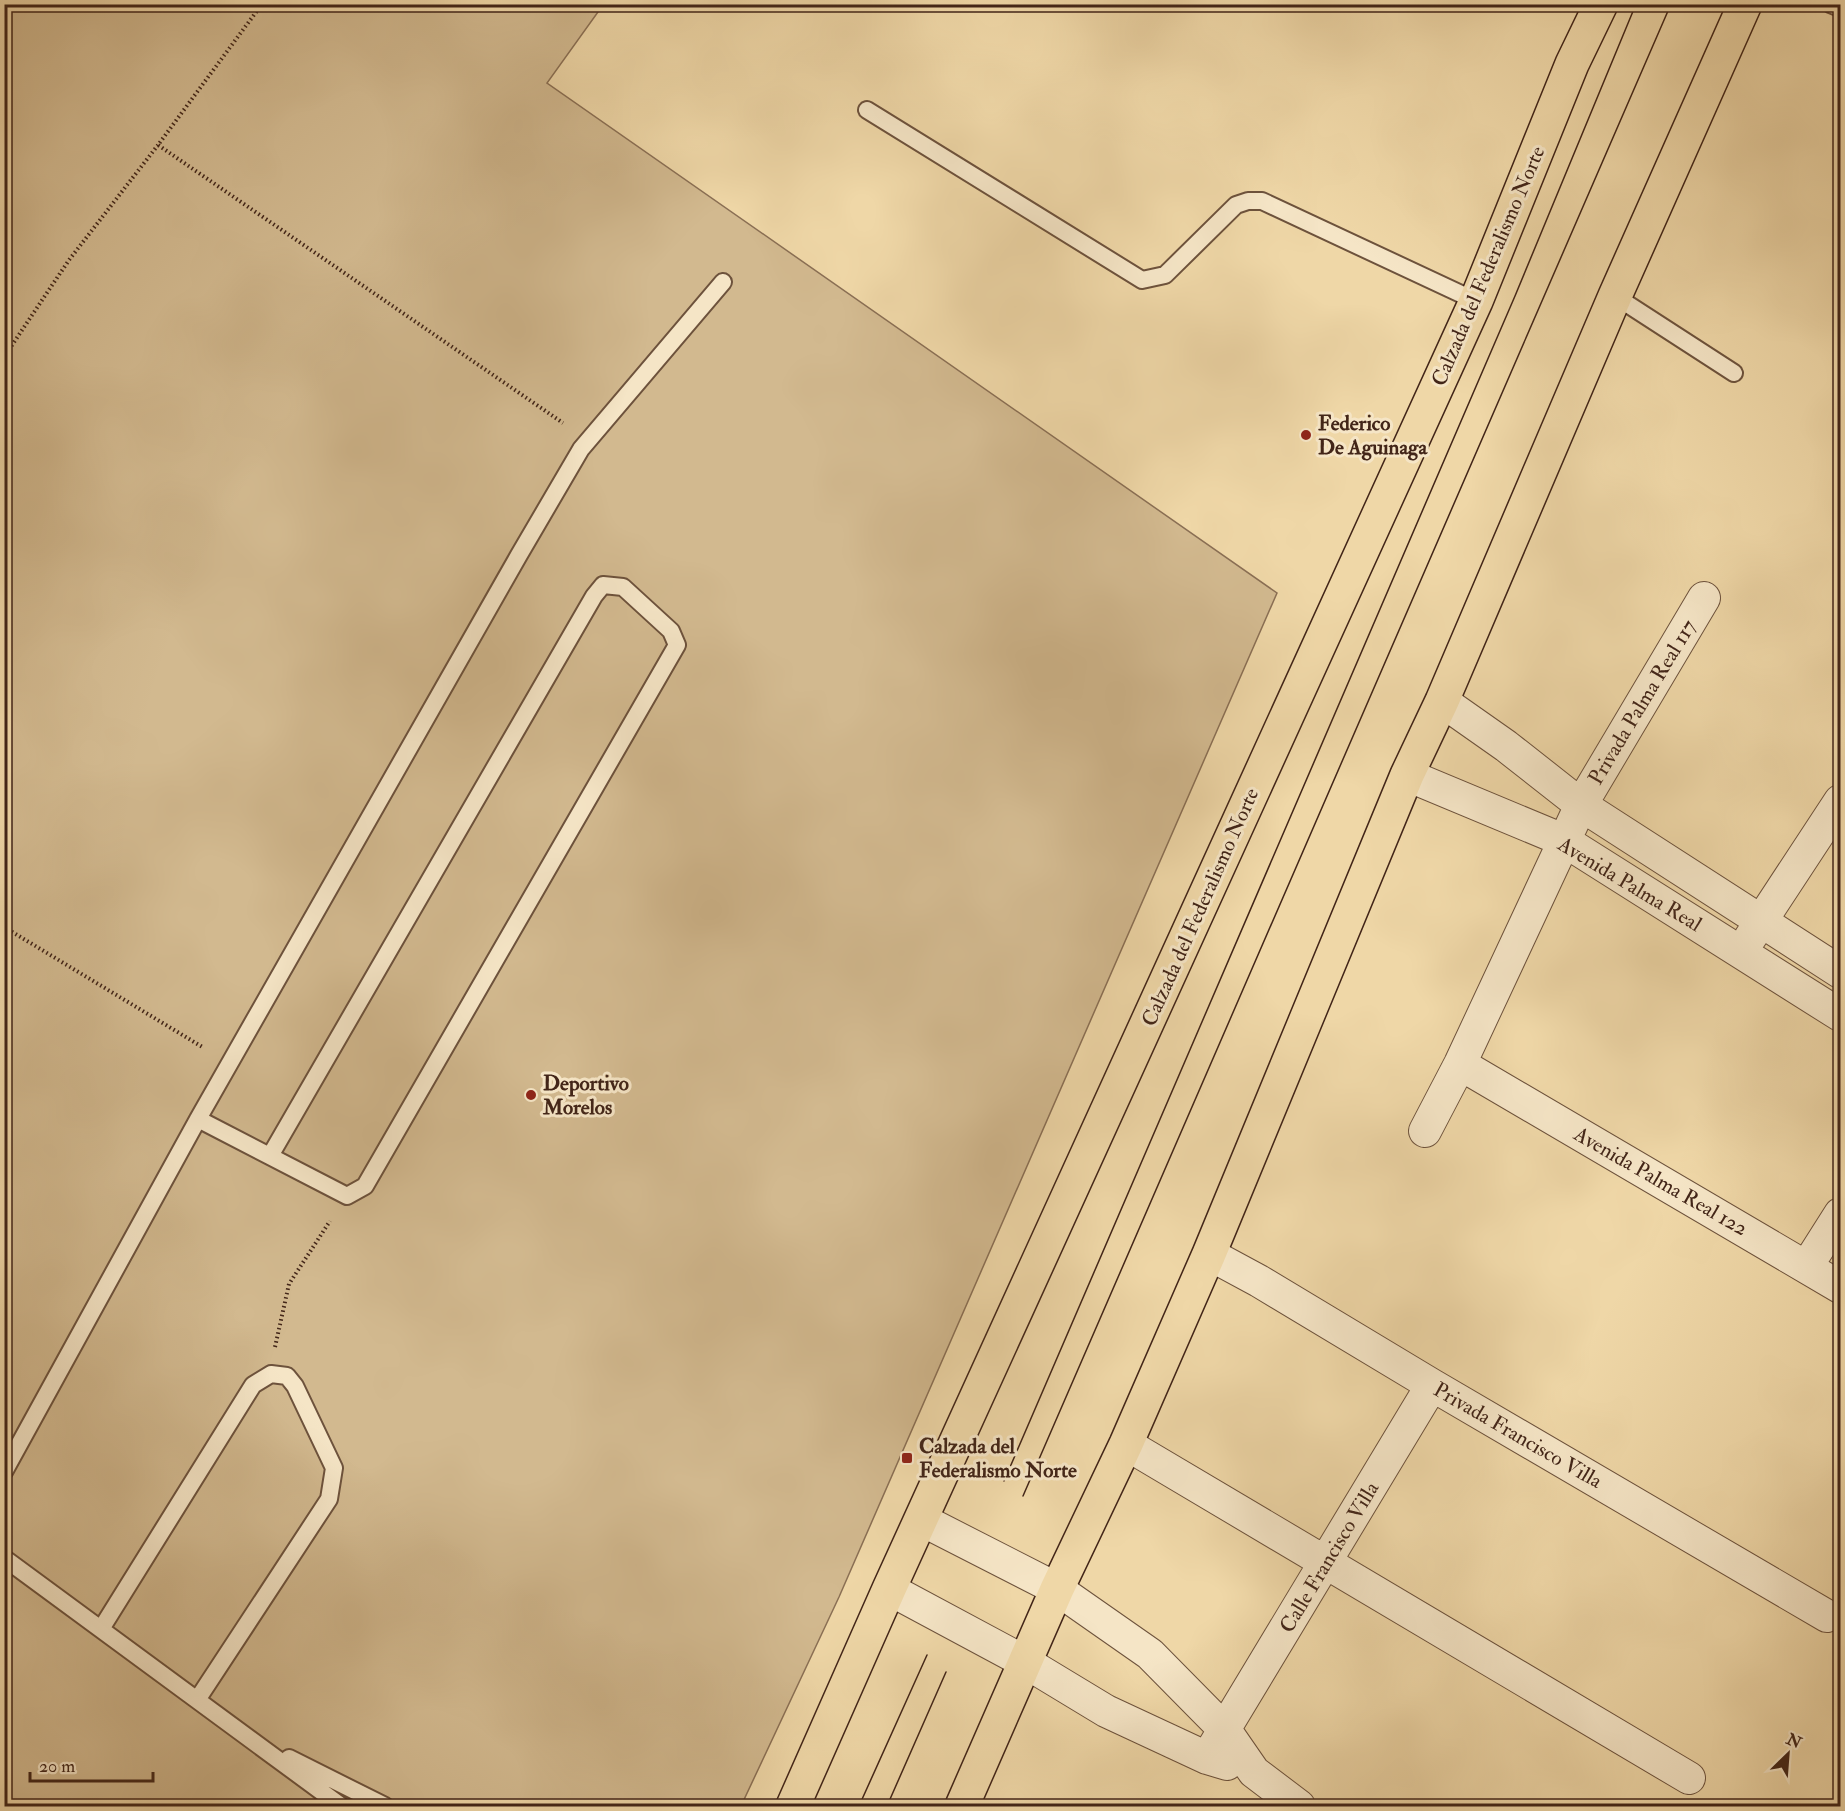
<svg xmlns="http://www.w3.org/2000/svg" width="1845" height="1811" font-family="'IM FELL Double Pica',serif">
<rect width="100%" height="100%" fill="#efd7a7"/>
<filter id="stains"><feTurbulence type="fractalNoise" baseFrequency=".00333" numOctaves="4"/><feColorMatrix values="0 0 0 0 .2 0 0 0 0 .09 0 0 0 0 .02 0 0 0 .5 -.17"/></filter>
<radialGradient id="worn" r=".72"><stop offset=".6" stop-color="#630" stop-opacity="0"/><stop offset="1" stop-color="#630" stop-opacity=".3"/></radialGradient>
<path fill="#d2b98f" stroke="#8a6f54" stroke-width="1.5" d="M5 5H603L547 83 1277 593 839 1597 741 1806H5Z"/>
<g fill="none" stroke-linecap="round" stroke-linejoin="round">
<g stroke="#6d523c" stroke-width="20">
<path id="lane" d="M1830 4 1840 8
M867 110 1142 280 1165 275 1236 205 1248 201H1262L1476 301
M1615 296 1734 373
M198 1119 347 1196 365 1186 677 645 671 631 623 587 603 585 594 596 270 1156
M4 1472 198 1119 519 555 581 449 723 282
M4 1558 341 1806
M101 1629 253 1385 271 1374 287 1376 295 1386 334 1468 329 1499 197 1700
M289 1758 385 1806"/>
</g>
<g stroke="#6d523c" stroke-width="34">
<path id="street" d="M1442 701 1506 746 1581 805 1840 972
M1407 775 1563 840 1840 1015
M1750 938 1840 801
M1460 1064 1840 1287
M1425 1131 1460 1064 1581 805 1704 598
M1209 1254 1259 1281 1432 1385 1827 1616
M1807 1266 1840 1214
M1126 1444 1689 1778
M922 1520 1057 1589 1150 1654 1225 1730 1254 1772 1299 1806
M889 1589 1025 1662 1106 1711 1207 1758 1227 1764
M1207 1758 1432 1385"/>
</g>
<g stroke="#422518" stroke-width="36">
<path id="primary" d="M793 1806 889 1589 1476 301 1572 64 1601 4
M962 1806 1057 1589 1126 1444 1209 1254 1407 775 1442 701 1615 296 1745 4"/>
</g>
<path stroke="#422518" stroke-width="4" stroke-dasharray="1.5 3" stroke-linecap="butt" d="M262 4 158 145 563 423
M4 357 69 260 158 145
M4 927 204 1048
M275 1347 289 1284 330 1221"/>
<use href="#lane" stroke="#f5e5c6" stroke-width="16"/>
<use href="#street" stroke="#f5e5c6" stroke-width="32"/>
<use href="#primary" stroke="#efd7a7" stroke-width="33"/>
<path stroke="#422518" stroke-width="1.5" d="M1004 1481 1515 296 1636 4
M1023 1496 1671 4
M859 1806 927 1655
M887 1806 946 1672"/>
</g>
<g fill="#8f2418" stroke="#f5e5c6" stroke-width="2">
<circle cx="1306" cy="435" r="6"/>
<circle cx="531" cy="1095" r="6"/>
<rect x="901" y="1452" width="12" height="12" rx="3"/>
</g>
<g text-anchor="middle" stroke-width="6" stroke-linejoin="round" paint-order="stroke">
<g font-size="21" fill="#422518" stroke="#f5e5c6">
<text transform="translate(1488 266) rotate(-67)" y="7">Calzada del Federalismo Norte</text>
<text transform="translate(1642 702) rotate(-59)" y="7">Privada Palma Real 117</text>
<text transform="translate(1630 884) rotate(31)" y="7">Avenida Palma Real</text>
<text transform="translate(1200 907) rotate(-66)" y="7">Calzada del Federalismo Norte</text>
<text transform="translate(1661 1181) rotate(30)" y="7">Avenida Palma Real 122</text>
<text transform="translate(1518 1435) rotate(30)" y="7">Privada Francisco Villa</text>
<text transform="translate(1329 1557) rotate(-59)" y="7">Calle Francisco Villa</text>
</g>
<g font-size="21" font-weight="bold" fill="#422518" stroke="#f5e5c6" text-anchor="start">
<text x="1318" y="430">Federico<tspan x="1318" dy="24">De Aguinaga</tspan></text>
<text x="543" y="1090">Deportivo<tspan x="543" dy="24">Morelos</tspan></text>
<text x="919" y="1453">Calzada del<tspan x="919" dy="24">Federalismo Norte</tspan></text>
</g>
</g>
<rect width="1845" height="1811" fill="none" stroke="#efd7a7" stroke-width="24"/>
<rect x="6" y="6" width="1833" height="1799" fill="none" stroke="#422518" stroke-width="3"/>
<rect x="12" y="12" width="1821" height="1787" fill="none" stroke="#422518" stroke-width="1.5"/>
<g transform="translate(1788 1754) rotate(25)" stroke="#f5e5c6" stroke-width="4.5" paint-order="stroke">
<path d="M0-4.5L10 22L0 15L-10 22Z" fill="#422518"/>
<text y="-9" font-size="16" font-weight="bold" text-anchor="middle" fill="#422518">N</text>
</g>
<path d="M30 1772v9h123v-9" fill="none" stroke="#422518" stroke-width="3"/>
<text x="39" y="1772" font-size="18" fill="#422518" stroke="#f5e5c6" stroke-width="4.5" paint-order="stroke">20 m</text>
<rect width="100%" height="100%" filter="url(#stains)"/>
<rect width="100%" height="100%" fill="url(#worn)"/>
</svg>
